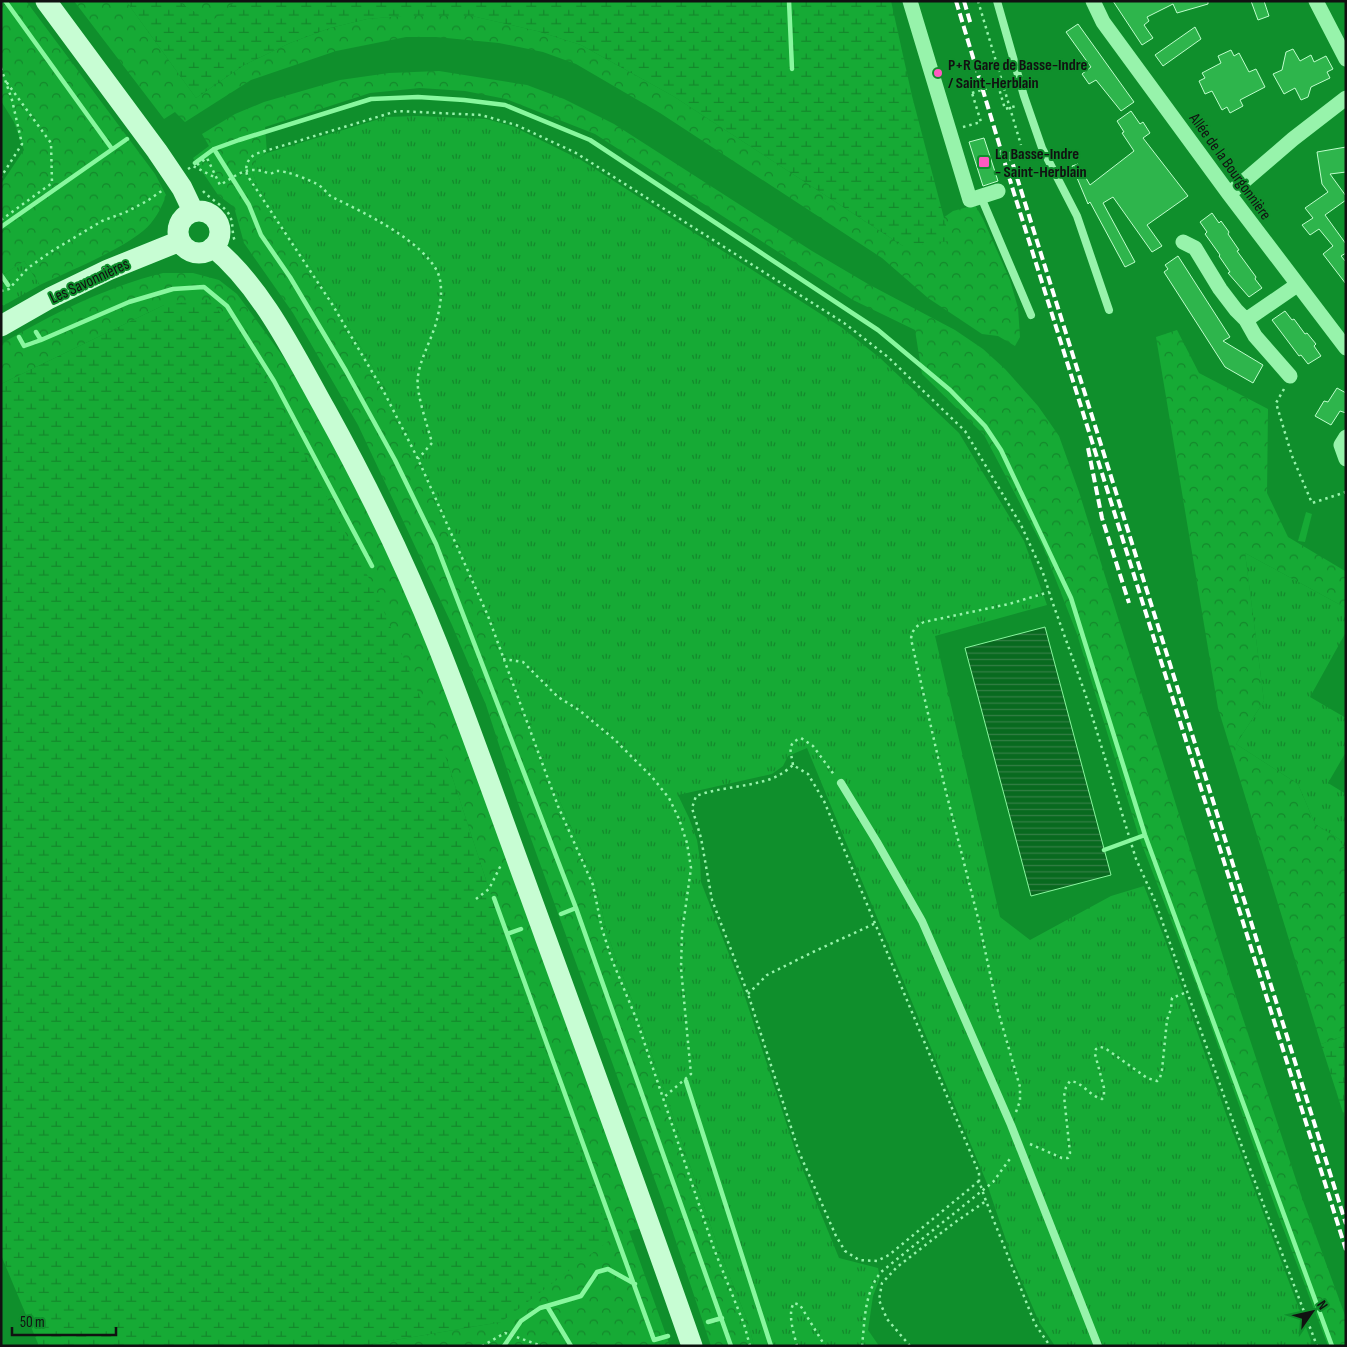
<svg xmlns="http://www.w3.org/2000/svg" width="1347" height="1347" font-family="'Sofia Sans Condensed',sans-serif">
<defs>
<pattern id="grass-tufts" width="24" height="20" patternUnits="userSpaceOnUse" patternTransform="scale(1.25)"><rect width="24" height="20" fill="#16aa35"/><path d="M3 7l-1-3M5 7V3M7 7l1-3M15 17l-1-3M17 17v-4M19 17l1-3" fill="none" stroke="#13892b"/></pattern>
<pattern id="forest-crowns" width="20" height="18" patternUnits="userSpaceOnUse" patternTransform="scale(1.25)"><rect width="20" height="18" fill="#16aa35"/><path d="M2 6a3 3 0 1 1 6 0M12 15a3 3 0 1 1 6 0" fill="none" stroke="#13892b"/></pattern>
<pattern id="wetland-marsh" width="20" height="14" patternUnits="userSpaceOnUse" patternTransform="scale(1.25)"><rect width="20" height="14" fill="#16aa35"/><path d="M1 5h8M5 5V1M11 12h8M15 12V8" fill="none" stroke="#13892b"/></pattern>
<pattern id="water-rules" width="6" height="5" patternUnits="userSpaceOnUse" patternTransform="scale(1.25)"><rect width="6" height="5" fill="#086a1f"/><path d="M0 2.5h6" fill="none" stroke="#347e45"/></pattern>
</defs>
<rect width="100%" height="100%" fill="#0f8f2c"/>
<path fill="url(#grass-tufts)" d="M418 116 486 119 512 126 581 160 841 327 880 358 959 433 1024 541 1047 605 935 636 1000 917 1030 940 1111 896 1144 886 1165 940 1226 1114 1313 1346H1055L1039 1322 1012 1258 986 1181 807 748 788 756 783 766 772 774 678 795 689 818 697 840 700 860 701 882 742 988 796 1153 839 1258 878 1268 880 1278 873 1296 868 1330 879 1346H754L748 1322 718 1247 639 1017 616 959 606 929 596 883 561 804 387 391 334 302 257 186 253 173 256 160 267 153 386 117Z
M24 261 40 285 1 307V276Z
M1245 553 1346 608V632L1310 697 1346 718V752L1328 783 1346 794V851L1339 839 1315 824 1298 784 1236 744 1264 701Z"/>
<path fill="url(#forest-crowns)" d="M1 1H26L155 174 166 195C162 208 154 222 143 231 117 252 71 270 40 285L24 261 1 276V184L24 150 14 122 1 101Z
M74 1H126L196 98 244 65 290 43 330 28 367 19 402 16H472L537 31 581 45 673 96 903 246 953 211 975 205 983 219 1010 280 1018 308 1020 337 1015 346 998 336 982 334 928 298 882 258 660 113 576 64 543 52 499 43 436 37H406L336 51 251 80 185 122 175 112 164 119Z
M177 1H236L211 23Z
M439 71 527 85 564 99 614 124 812 251 868 284 955 330 983 349 1005 369 1038 406 1059 436 1079 492 1230 979 1302 1198 1346 1318V1346H1328L1277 1212 1198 990 1139 837 1077 634 1043 547 984 435 922 374 915 330 853 300 595 134 506 99 465 91 420 88 370 93 265 127 267 153 256 160 253 173 257 186 334 302 387 391 421 458 491 614 561 804 596 883 606 929 616 959 639 1017 718 1247 748 1322 754 1346H711L662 1200 518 803 486 705 452 625 358 425 293 313 244 243 234 207 218 195 193 158 209 146 202 134 235 114 264 102 340 80 389 73Z
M163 273H193L219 280 237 294 287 362 331 440 363 501 411 605 447 695 642 1228 629 1231 670 1346H360L501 1322 489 889 446 758 164 305 1 384V344C52 314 106 287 163 273Z
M1177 330 1199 373 1268 409 1267 493 1288 537 1345 571 1346 576V608L1245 553 1264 701 1236 744 1298 784 1315 824 1339 839 1346 851V1035L1321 1044 1218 708 1156 337Z"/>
<path fill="url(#wetland-marsh)" d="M126 1H177L211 22 236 1H891L912 96 950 241 903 246 673 96 581 45 537 31 472 16H402L367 19 330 28 290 43 244 65 196 98Z
M209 299 234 329 268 384 374 588 446 758 489 889 611 1239 501 1322 360 1346H39L1 1255V384L164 305Z
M1346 1035V1122L1321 1044Z"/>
<path fill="#16aa35" d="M1306 512 1312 514 1305 542 1298 541Z"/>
<path fill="url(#water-rules)" stroke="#88f79e" d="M1045 627 1111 875 1031 896 965 648Z"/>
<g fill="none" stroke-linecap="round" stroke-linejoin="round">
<path stroke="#88f79e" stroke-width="4.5" d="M789 1 792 69
M6 2 112 149
M214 149 249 205 261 235 290 277 346 371 395 460 436 544 576 908 731 1346
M195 163 214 149 239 140 371 99 418 97 464 100 505 105 590 140 878 330 950 390 985 426 1001 450 1071 598 1145 835 1332 1346
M1 227 127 139
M1 275 8 285
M36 332 41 340 129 302 173 289 204 287 227 306 274 381 372 566
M19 337 24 346 41 340
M1104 850 1145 835
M494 898 654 1340 668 1336
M561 914 576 908
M507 934 521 929
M686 1081 771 1346
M547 1306 571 1346
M708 1322 722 1318
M504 1346 521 1321 540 1308 581 1296 597 1272 608 1269 635 1284"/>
</g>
<path fill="#2eb54c" stroke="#bffecc" d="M1113 1H1208V4L1177 13 1173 4 1147 17 1149 21 1144 25 1153 38 1142 45Z
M1251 1H1264L1269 16 1258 20Z
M1078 24 1134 102 1121 111 1096 80 1089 84 1082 74 1091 67 1066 32Z
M1195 27 1201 39 1163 66 1155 55Z
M1293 49 1300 61 1311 55 1314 62 1326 56 1333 69 1327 72 1330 78 1311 87 1308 97 1301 100 1295 88 1284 94 1273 74 1282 70 1286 52Z
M1231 50 1234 56 1239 53 1249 72 1256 69 1265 87 1240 100 1243 106 1230 113 1227 107 1222 110 1212 91 1205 94 1199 81 1205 78 1202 73 1221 63 1218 56Z
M1131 111 1140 124 1143 122 1150 133 1143 138 1188 196 1147 225 1162 246 1152 252 1113 197 1103 203 1135 262 1125 267 1090 202 1088 204 1072 166 1078 164 1090 185 1134 151 1122 133 1124 132 1117 121Z
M984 138 998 181 983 186 969 142Z
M1346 147V172L1330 174 1346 196V200L1325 215 1346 244V253L1341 256 1346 262V284L1323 254 1333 246 1319 229 1310 235 1302 225 1313 218 1305 208 1328 192 1322 184 1317 152Z
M1212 213 1219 223 1221 221 1229 232 1228 234 1239 250 1237 251 1256 277 1255 279 1262 288 1249 297 1228 273 1230 272 1219 256 1220 255 1205 234 1207 232 1200 222Z
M1178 256 1230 337 1223 341 1263 365 1253 383 1225 367 1164 272 1168 269 1165 265Z
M1285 311 1292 320 1294 319 1305 334 1307 333 1316 344 1314 346 1321 356 1308 364 1301 355 1299 356 1272 320Z
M1337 388 1346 393V413L1340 411 1331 425 1315 416 1324 401 1328 402Z"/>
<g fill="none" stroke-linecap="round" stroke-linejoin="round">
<path stroke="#97f3ab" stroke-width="2.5" stroke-dasharray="2.5 4" stroke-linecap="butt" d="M978 1 1021 145
M1 68 12 100 22 144 1 177
M998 85 1005 109 1016 106
M963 127 981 122 972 93
M197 165 207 158 220 185C239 174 248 164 270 174 273 173 275 171 277 171 284 170 314 181 320 186 326 190 327 195 334 198 365 213 423 241 438 273 443 286 441 302 438 315 434 336 421 355 418 376 415 391 428 427 432 443L418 459
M188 169 193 166 216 178
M203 191C211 200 225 206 230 216 234 225 231 235 236 243
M1 220 52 183 51 143 5 80
M216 220 227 213
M1 291 9 289 28 268 52 251 102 221 126 212 147 201 163 190
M1284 389 1276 403 1292 456 1312 503 1346 492
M503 659 523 662 558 697 579 710 614 739 652 777 669 798 679 819 687 843 691 868 682 933 681 968 691 1074 663 1098
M793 765C791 751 786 744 801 738L813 746 835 776
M476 899 489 889 501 865
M748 994 767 975 813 952 876 923
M1016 1112 1020 1101V1087L998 1011 979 922 945 788 911 639C912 630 916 626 924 622L1009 604 1049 592
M1030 1144 1062 1158H1068L1070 1153 1064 1096 1066 1087 1070 1081C1083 1082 1089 1096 1102 1099L1104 1097V1088L1095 1054 1096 1049 1100 1047 1105 1048 1147 1078 1157 1081 1160 1078 1162 1070 1167 1020 1171 1009 1172 998 1187 992
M979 1181 889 1255 877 1261 859 1260 845 1251 836 1236 799 1152 748 994 712 900 701 838 692 808 696 796C721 786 760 787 781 774 785 772 789 768 793 765L808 774 824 801 979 1173V1181L986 1201 1035 1324 1050 1346
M482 1346 505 1333 542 1346
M750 1346 744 1324 714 1249 636 1018 612 960 602 929 593 885 558 806 488 616 418 459 384 392 332 304 247 175C245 166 247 160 255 154L397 111 481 115 516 125 576 153 844 323 888 357 965 431 1021 525 1043 573 1052 601 1085 693 1136 859 1155 901 1246 1158 1317 1346
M797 1346C794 1334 787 1313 794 1303L800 1305 825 1346
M862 1346C865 1320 864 1293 881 1272L993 1182 1012 1156
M910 1346 887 1319 879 1300 882 1283 897 1267 954 1223 986 1201"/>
<path stroke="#97f3ab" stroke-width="8" d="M997 1 1024 96 1042 148 1077 216 1109 310
M981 197 1031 315
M841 783 877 842 922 921 1011 1125 1098 1346"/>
<path stroke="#97f3ab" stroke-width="15" d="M910 1 970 200 998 191
M1093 1 1103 22 1229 194 1346 348
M1316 1 1346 59
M1229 194 1293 139 1346 98
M1183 242 1195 248 1220 289 1236 310 1246 320 1255 336 1290 376
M1246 320 1297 285
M1346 437 1341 445 1346 459"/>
<path stroke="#c7fdd3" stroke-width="21" d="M46 1 157 151 182 188 193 211
M178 232a21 21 0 1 1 42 0a21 21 0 1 1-42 0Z
M213 247C263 288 295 356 326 411 368 487 406 565 438 646 469 724 497 805 526 884 582 1038 638 1191 692 1346
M1 326 50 298 108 270 180 241"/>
<path stroke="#fff" stroke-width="4" stroke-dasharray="9 4" stroke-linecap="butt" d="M956 1 1013 190 1346 1250
M964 1 971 25
M1009 152 1346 1224
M1088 448 1102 518 1129 603"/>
<path stroke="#97f3ab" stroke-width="2.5" stroke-dasharray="2.5 4" stroke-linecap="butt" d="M972 93 998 85"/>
</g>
<g fill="#ff5ac1" stroke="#0f8f2c" stroke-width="2">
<circle cx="938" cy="73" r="5"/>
<rect x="978" y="156" width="12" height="12" rx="2.5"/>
</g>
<g text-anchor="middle" stroke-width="4" stroke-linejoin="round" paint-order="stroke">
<g font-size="16" font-weight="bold" fill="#111" stroke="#0f8f2c" text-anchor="start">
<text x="948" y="70">P+R Gare de Basse-Indre<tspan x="948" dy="18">/ Saint-Herblain</tspan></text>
<text x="995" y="159">La Basse-Indre<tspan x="995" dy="18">- Saint-Herblain</tspan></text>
</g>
<g font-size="16" fill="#111" stroke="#0f8f2c">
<text transform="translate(1231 166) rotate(54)" y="6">Allée de la Bourgonnière</text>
<text transform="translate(89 280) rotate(-25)" y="6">Les Savonnières</text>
</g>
</g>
<rect width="1347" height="1347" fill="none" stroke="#111111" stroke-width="5"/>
<g transform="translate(1312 1312) rotate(56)" stroke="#0f8f2c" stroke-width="4" paint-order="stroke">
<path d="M0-4L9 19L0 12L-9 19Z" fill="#111111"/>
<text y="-8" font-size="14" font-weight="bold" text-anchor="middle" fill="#111111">N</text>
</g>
<path d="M12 1327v8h104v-8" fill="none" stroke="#111111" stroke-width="2.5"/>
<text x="20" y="1327" font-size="15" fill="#111111" stroke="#0f8f2c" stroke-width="4" paint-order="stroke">50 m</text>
</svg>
